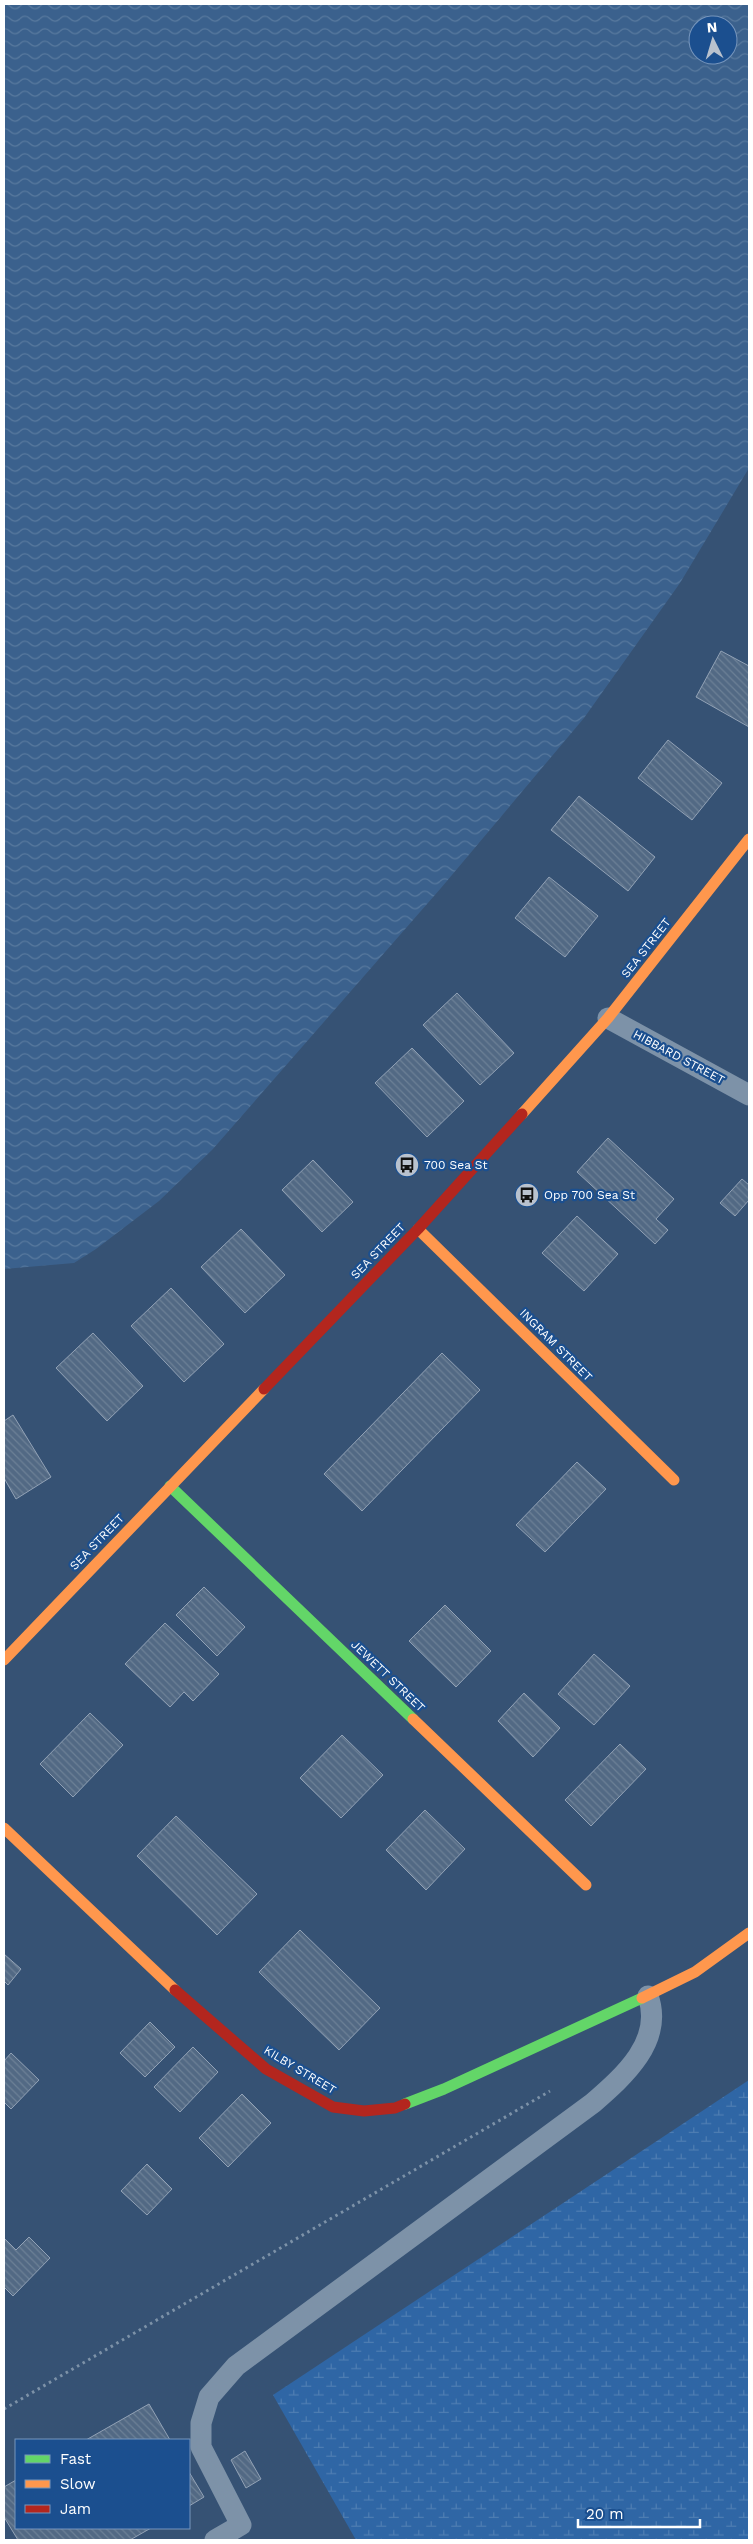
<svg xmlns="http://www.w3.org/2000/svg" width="753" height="2544" font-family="'Work Sans',sans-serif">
<defs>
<pattern id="wetland-marsh" width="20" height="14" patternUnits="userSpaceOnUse" patternTransform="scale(1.25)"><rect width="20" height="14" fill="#2f66a5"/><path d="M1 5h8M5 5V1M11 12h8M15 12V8" fill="none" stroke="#4e7db2"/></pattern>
<pattern id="water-waves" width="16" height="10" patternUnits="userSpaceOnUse" patternTransform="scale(1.25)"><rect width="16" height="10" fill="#3b618d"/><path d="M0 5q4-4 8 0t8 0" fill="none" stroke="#58799e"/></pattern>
<pattern id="building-back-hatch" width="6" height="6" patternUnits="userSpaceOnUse" patternTransform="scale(1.25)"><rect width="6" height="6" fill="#526984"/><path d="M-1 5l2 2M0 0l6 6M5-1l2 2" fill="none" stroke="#6c8096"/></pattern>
</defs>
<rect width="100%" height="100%" fill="#365274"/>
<path fill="url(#wetland-marsh)" d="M749 2080V2540H356L273 2395Z"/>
<path fill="url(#water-waves)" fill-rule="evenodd" d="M4 4H749V468L680 583 584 718 441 888 212 1150 159 1201 96 1249 74 1263 4 1269ZM698 25H728V55H698Z"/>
<path fill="url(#building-back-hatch)" stroke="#92a2b6" d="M721 651 749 666V727L696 697Z
M668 740 722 783 692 820 638 778Z
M579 796 655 857 628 891 551 830Z
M549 877 598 916 565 957 515 918Z
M457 993 514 1053 480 1085 423 1025Z
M412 1048 464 1101 427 1137 375 1083Z
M608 1138 674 1199 656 1219 668 1230 655 1244 577 1172Z
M313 1160 353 1202 322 1232 282 1190Z
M742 1179 749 1185V1200L735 1216 720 1203Z
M577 1216 618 1254 584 1291 542 1253Z
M241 1229 285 1275 245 1313 201 1267Z
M171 1288 224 1344 184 1382 131 1326Z
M93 1333 143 1386 107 1421 56 1368Z
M442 1353 480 1390 362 1511 324 1474Z
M13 1415 51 1477 16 1499 4 1478V1421Z
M577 1462 606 1489 545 1552 516 1525Z
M204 1587 245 1627 217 1656 176 1615Z
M445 1605 491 1651 456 1687 409 1641Z
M165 1623 219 1674 193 1701 184 1692 170 1707 125 1664Z
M594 1654 630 1686 594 1725 558 1694Z
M524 1693 560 1728 533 1757 498 1721Z
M90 1713 123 1745 73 1797 40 1764Z
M342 1735 383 1775 341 1818 300 1778Z
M620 1744 646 1769 591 1826 565 1800Z
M425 1810 465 1849 426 1890 386 1850Z
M176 1816 257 1894 217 1935 137 1856Z
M300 1930 380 2008 339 2050 259 1972Z
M4 1954 21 1969 8 1985 4 1981Z
M150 2022 175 2047 145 2077 120 2053Z
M193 2047 218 2072 180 2112 154 2087Z
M11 2053 39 2080 11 2109 4 2102V2061Z
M242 2094 271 2123 228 2167 199 2138Z
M147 2164 172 2189 147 2215 121 2191Z
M29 2237 50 2258 13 2296 4 2287V2238L16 2250Z
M149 2404 170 2440H86Z
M245 2451 261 2479 246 2488 231 2460Z
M189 2472 204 2497 189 2506Z
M16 2480V2528H151L130 2540H18L4 2517V2487Z"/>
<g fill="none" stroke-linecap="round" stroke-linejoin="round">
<path stroke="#7d92a8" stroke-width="3" stroke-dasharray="2.5 4" stroke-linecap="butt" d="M4 2409 550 2091"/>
<path stroke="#7d92a8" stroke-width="21" d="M608 1018 749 1095
M215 2540 241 2525 201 2447V2423L209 2397 236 2366 593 2103C624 2076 664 2041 648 1996"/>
<path stroke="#63d668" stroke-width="11" d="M170 1486 413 1719
M405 2104 444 2089 642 1998"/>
<path stroke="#ff974d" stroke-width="11" d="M522 1114 608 1018 749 839
M418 1229 674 1480
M4 1660 264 1389
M413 1719 586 1885
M4 1828 175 1990
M642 1998 695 1972 749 1933"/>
<path stroke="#b3261e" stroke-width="11" d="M264 1389 418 1229 522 1114
M175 1990 266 2069 333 2107 364 2111 395 2108 405 2104"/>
</g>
<defs>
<g id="bus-disc" transform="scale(1.25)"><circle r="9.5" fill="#b9c2ce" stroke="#1b4f8f"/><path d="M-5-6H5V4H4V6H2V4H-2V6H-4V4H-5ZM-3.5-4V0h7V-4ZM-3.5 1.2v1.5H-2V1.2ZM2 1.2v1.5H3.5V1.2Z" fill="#111"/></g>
</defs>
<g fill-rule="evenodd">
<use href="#bus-disc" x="407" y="1165"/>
<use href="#bus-disc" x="527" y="1195"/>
</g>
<g text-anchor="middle" stroke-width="4.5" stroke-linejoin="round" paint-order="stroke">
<g font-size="12" fill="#fff" stroke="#1b4f8f">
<text transform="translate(646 948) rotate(-52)" y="4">SEA STREET</text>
<text transform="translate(679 1057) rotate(28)" y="4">HIBBARD STREET</text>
<text transform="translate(378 1251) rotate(-46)" y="4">SEA STREET</text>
<text transform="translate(556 1345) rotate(45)" y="4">INGRAM STREET</text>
<text transform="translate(97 1542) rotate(-46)" y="4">SEA STREET</text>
<text transform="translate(388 1676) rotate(44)" y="4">JEWETT STREET</text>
<text transform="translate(300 2070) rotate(31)" y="4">KILBY STREET</text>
</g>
<g font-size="12" fill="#fff" stroke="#1b4f8f" text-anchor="start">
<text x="424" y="1169">700 Sea St</text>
<text x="544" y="1199">Opp 700 Sea St</text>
</g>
</g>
<rect width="753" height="2544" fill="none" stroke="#ffffff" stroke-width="10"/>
<rect x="15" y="2439" width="175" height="90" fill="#1b4f8f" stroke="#7695bc"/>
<rect x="25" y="2455" width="25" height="8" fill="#63d668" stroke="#7695bc"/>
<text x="60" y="2464" font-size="15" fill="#ffffff">Fast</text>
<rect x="25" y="2480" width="25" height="8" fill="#ff974d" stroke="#7695bc"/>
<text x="60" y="2489" font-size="15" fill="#ffffff">Slow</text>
<rect x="25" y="2505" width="25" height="8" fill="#b3261e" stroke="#7695bc"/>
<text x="60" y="2514" font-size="15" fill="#ffffff">Jam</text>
<g transform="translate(713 40) rotate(355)"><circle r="24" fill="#1b4f8f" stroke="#7695bc"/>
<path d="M0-4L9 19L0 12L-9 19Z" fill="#b9c2ce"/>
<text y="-8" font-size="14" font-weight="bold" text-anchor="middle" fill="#ffffff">N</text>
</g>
<path d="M578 2519v8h122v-8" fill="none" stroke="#ffffff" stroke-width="2.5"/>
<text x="586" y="2519" font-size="15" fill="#ffffff" stroke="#1b4f8f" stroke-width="4" paint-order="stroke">20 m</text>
</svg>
